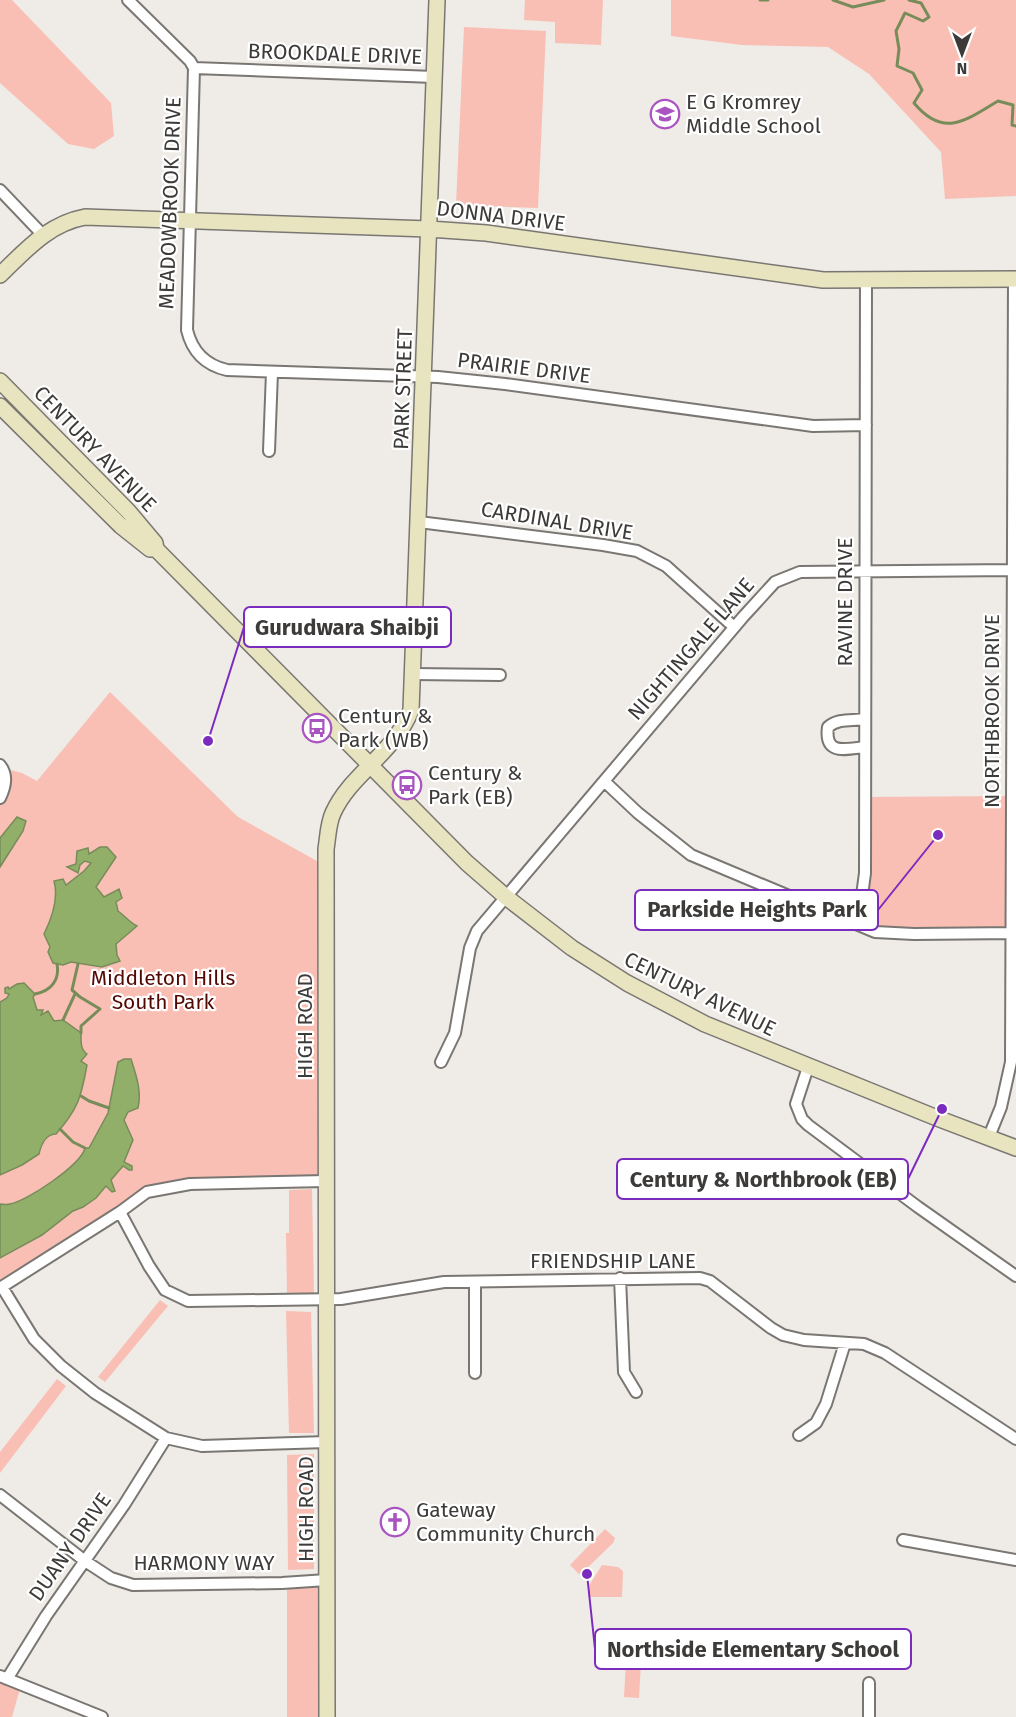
<svg xmlns="http://www.w3.org/2000/svg" width="1016" height="1717" font-family="'Fira Sans',sans-serif">
<rect width="100%" height="100%" fill="#efebe6"/>
<path fill="#f9bfb4" d="M0 0H12L111 103 114 136 94 149 68 144 0 83Z
M525 0H603L601 45 555 43V22L524 20Z
M671 0H1016V196L945 199 941 152 869 74 828 47 742 45 671 36Z
M464 27 546 31 538 208 456 205Z
M110 692 238 817 326 866V1181L285 1180 148 1192 0 1288V798L3 768 22 773 37 781Z
M1012 796V933H880L850 921 861 903 865 797Z
M312 1189 314 1294 287 1295 286 1233H289V1190Z
M160 1300 168 1306 105 1382 98 1377Z
M286 1311 311 1312 314 1433H289Z
M57 1379 66 1386 0 1473V1452Z
M314 1454V1569L288 1570 287 1455Z
M605 1529 615 1538 613 1543 580 1575 570 1565Z
M602 1565 618 1567 623 1571 622 1597H588L590 1584Z
M327 1580V1717H287V1582Z
M627 1644 642 1646 639 1698 624 1697Z
M0 1676 21 1685 12 1717H0Z"/>
<path fill="#91af68" stroke="#788c5a" stroke-width="1.5" d="M17 817 26 821 23 831 0 867V838Z
M100 847H107L116 857 96 887 104 897 119 889 122 898 116 902 118 911C125 916 129 922 137 926L116 944 117 955 120 961 102 967 71 962 63 965 53 963 48 952 50 947 44 934C52 918 59 899 54 881L63 879 66 885 84 871 91 863 85 861 80 865 78 873 67 867 76 864 77 851 88 848 89 854Z
M24 983 35 994 33 997 37 1010H43L41 1015 48 1011 54 1021 63 1020 81 1033C81 1041 80 1049 87 1054L81 1061 87 1065C81 1098 78 1109 56 1134 46 1134 41 1145 39 1154L22 1165 0 1175V1002L7 998 9 994 5 993V988L8 987 9 989 17 984Z
M124 1059H131C136 1075 142 1091 138 1108L128 1112 124 1120 133 1140 124 1162 132 1166V1170H129L123 1166 111 1180 115 1191 112 1192 106 1186 96 1198 83 1207 73 1211 42 1235 0 1258V1204C3 1204 6 1205 10 1204 27 1201 81 1165 85 1148H89L108 1113 118 1062Z"/>
<g fill="none" stroke-linecap="round" stroke-linejoin="round">
<path stroke="#788c5a" stroke-width="3" d="M760 0H768
M833 0 853 7 884 0
M909 0 921 3 929 17 923 21 905 13 896 31 899 49 897 66 913 73 922 90 914 103C944 139 966 120 998 101L1013 105 1012 125 1016 126
M78 964 72 990 80 997 100 1009 81 1026V1033
M35 994C51 991 60 980 57 964
M63 1020 75 994
M81 1096 89 1101 109 1108
M60 1129 73 1142 85 1148"/>
<g stroke="#7a7773" stroke-width="14">
<path id="street" d="M128 0 190 61 194 68 434 77
M194 68 187 330C192 351 205 365 227 370L438 377 505 384 813 426 866 425
M0 190 42 234
M269 451 272 372
M419 522 603 545 637 551 666 566 734 627
M413 674 500 675
M865 719C851 721 839 718 828 727 824 756 846 749 865 747
M0 765C8 775 5 788 0 798
M604 781 638 813 691 855 875 932 914 934 1016 933
M850 921 861 903 865 873 866 279
M441 1062 455 1033 470 948 477 931 743 617 775 582 800 572 1012 570
M808 1067 796 1104 802 1119 808 1125 918 1207 1016 1276
M988 1139 1001 1107 1011 1062 1014 280
M120 1212 149 1266 165 1290 188 1301 341 1299 444 1282 700 1278 710 1281 771 1328 783 1335 804 1340 864 1344 885 1353 1016 1439
M620 1278 624 1372 636 1392
M475 1282V1373
M2 1287 34 1339 61 1366 95 1393 166 1438 202 1446 327 1442
M0 1288 120 1212 147 1192 190 1184 326 1181
M799 1435 816 1423 826 1404 845 1343
M0 1495 85 1561 111 1578 133 1585 282 1583 327 1580
M903 1540 1016 1560
M0 1676 102 1717
M7 1679 46 1616 124 1505 166 1438
M869 1717V1683"/>
</g>
<g stroke="#7a7773" stroke-width="18">
<path id="secondary" d="M0 275C26 250 48 224 85 217L429 229 486 233 823 280 1016 279
M0 381 128 511 155 543 156 549 467 863 506 897 572 948 627 983 705 1024 937 1118 1016 1148
M0 406 121 526 150 549H156
M327 1717 326 849C328 837 328 824 333 813 351 773 394 754 411 710L437 0"/>
</g>
<use href="#street" stroke="#fff" stroke-width="10"/>
<use href="#secondary" stroke="#e7e4bf" stroke-width="15"/>
</g>
<defs>
<g id="school-ring" transform="scale(1.5)"><circle r="9.5" fill="#fff" stroke="#aa54c2" stroke-width="1.5"/><path d="M0-5L7-2L0 1L-7-2ZM-4 1L0 2.5L4 1V4Q0 6-4 4Z" fill="#aa54c2"/></g>
<g id="bus-ring" transform="scale(1.5)"><circle r="9.5" fill="#fff" stroke="#aa54c2" stroke-width="1.5"/><path d="M-5-6H5V4H4V6H2V4H-2V6H-4V4H-5ZM-3.5-4V0h7V-4ZM-3.5 1.2v1.5H-2V1.2ZM2 1.2v1.5H3.5V1.2Z" fill="#aa54c2"/></g>
<g id="church-ring" transform="scale(1.5)"><circle r="9.5" fill="#fff" stroke="#aa54c2" stroke-width="1.5"/><path d="M-1.2-6h2.4v3.5h3.3v2.4h-3.3V6h-2.4V-.1h-3.3v-2.4h3.3Z" fill="#aa54c2"/></g>
</defs>
<g fill-rule="evenodd">
<use href="#school-ring" x="665" y="114"/>
<use href="#bus-ring" x="317" y="728"/>
<use href="#bus-ring" x="407" y="785"/>
<use href="#church-ring" x="395" y="1522"/>
</g>
<g text-anchor="middle" stroke-width="4.5" stroke-linejoin="round" paint-order="stroke">
<g font-size="21" fill="#3d3b39" stroke="#fff">
<text transform="translate(335 54) rotate(2)" y="7">BROOKDALE DRIVE</text>
<text transform="translate(170 203) rotate(-88)" y="7">MEADOWBROOK DRIVE</text>
<text transform="translate(501 216) rotate(7)" y="7">DONNA DRIVE</text>
<text transform="translate(524 368) rotate(7)" y="7">PRAIRIE DRIVE</text>
<text transform="translate(403 389) rotate(-88)" y="7">PARK STREET</text>
<text transform="translate(95 449) rotate(46)" y="7">CENTURY AVENUE</text>
<text transform="translate(557 521) rotate(9)" y="7">CARDINAL DRIVE</text>
<text transform="translate(845 602) rotate(-90)" y="7">RAVINE DRIVE</text>
<text transform="translate(691 649) rotate(-49)" y="7">NIGHTINGALE LANE</text>
<text transform="translate(992 711) rotate(-90)" y="7">NORTHBROOK DRIVE</text>
<text transform="translate(700 994) rotate(26)" y="7">CENTURY AVENUE</text>
<text transform="translate(305 1026) rotate(-90)" y="7">HIGH ROAD</text>
<text x="613" y="1268">FRIENDSHIP LANE</text>
<text transform="translate(306 1509) rotate(-90)" y="7">HIGH ROAD</text>
<text transform="translate(70 1547) rotate(-55)" y="7">DUANY DRIVE</text>
<text x="204" y="1570">HARMONY WAY</text>
</g>
<g font-size="21" fill="#3d3b39" stroke="#fff" text-anchor="start">
<text x="686" y="109">E G Kromrey<tspan x="686" dy="24">Middle School</tspan></text>
<text x="338" y="723">Century &amp;<tspan x="338" dy="24">Park (WB)</tspan></text>
<text x="428" y="780">Century &amp;<tspan x="428" dy="24">Park (EB)</tspan></text>
<text x="416" y="1517">Gateway<tspan x="416" dy="24">Community Church</tspan></text>
</g>
<g font-size="21" fill="#530903" stroke="#fff">
<text x="163" y="985">Middleton Hills<tspan x="163" dy="24">South Park</tspan></text>
</g>
</g>
<path fill="none" stroke="#7b2cbf" stroke-width="2" d="M208 741L244 627M938 835L878 910M942 1109L908 1179M587 1574L595 1649"/>
<g fill="#7b2cbf" stroke="#fff" stroke-width="2">
<circle cx="208" cy="741" r="6"/>
<circle cx="938" cy="835" r="6"/>
<circle cx="942" cy="1109" r="6"/>
<circle cx="587" cy="1574" r="6"/>
</g>
<g fill="#fff" stroke="#7b2cbf" stroke-width="2">
<rect x="244" y="607" width="207" height="40" rx="6"/>
<rect x="635" y="890" width="243" height="40" rx="6"/>
<rect x="617" y="1159" width="291" height="40" rx="6"/>
<rect x="595" y="1629" width="316" height="40" rx="6"/>
</g>
<g font-size="22" text-anchor="middle" font-weight="bold" fill="#3d3b39">
<text x="347" y="635">Gurudwara Shaibji</text>
<text x="757" y="917">Parkside Heights Park</text>
<text x="763" y="1187">Century &amp; Northbrook (EB)</text>
<text x="753" y="1657">Northside Elementary School</text>
</g>
<g transform="translate(962 54) rotate(180)" stroke="#ffffff" stroke-width="4.5" paint-order="stroke">
<path d="M0-4.5L10 22L0 15L-10 22Z" fill="#3d3b39"/>
<text y="-9" font-size="16" font-weight="bold" text-anchor="middle" fill="#3d3b39">N</text>
</g>
</svg>
